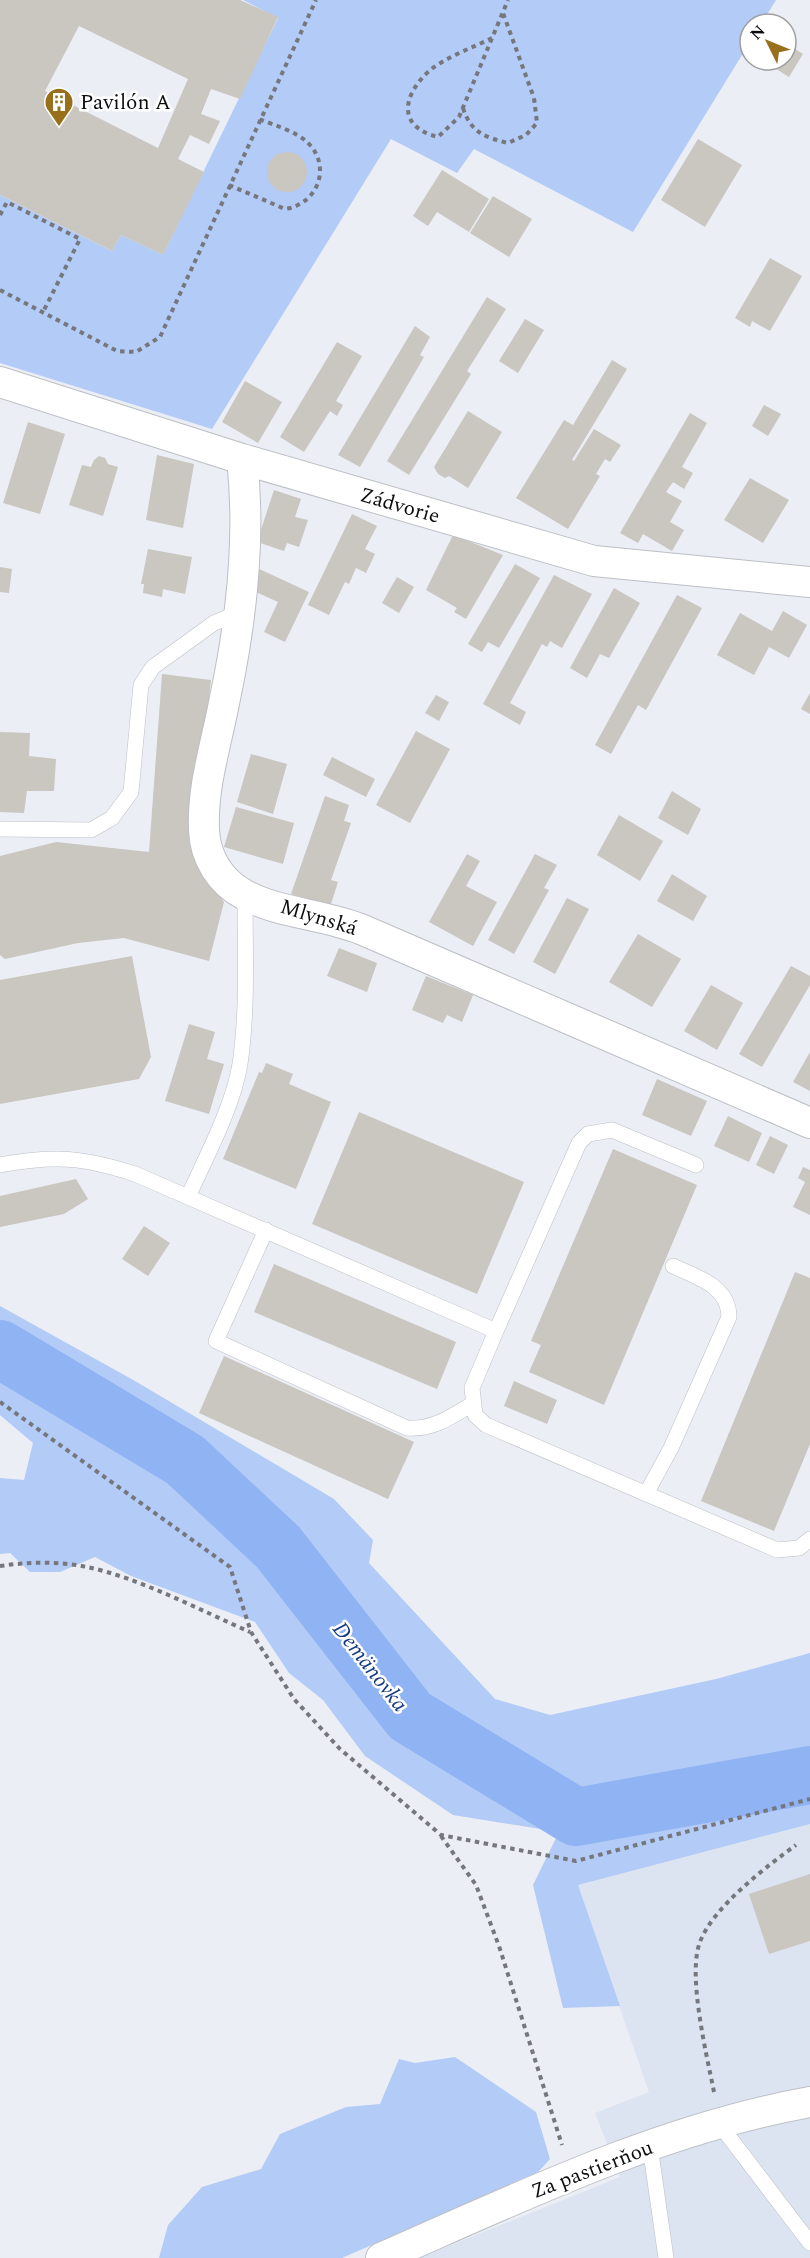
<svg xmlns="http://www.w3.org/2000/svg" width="810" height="2258" font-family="Spectral,serif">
<rect width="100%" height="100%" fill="#ebeef5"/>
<path fill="#dce4f1" d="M810 1822V2258H419L620 2177 595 2113 649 2092 577 1885Z"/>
<path fill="#b2cbf7" d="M243 0H776L761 24H750V42L633 232 474 149 457 173 391 139 212 429 0 363V195L112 251 121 235 163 255 278 18Z
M0 1306 135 1381 334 1499 373 1540 369 1563 495 1699 550 1715 716 1679 810 1653V1824L578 1885 620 2006 563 2008 533 1885 559 1832 453 1815 365 1756 323 1700 289 1673 255 1622 131 1576 95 1557 60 1572H30L10 1553 0 1554V1478L24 1480 33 1443 0 1415Z
M455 2057 536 2112 550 2159 538 2172 342 2258H159L168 2225 202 2187 261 2169 280 2134 346 2107 380 2104 399 2059 415 2063Z"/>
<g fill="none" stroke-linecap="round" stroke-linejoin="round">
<path stroke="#90b3f3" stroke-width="58" d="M0 1349 185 1460 278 1547 410 1716 576 1817 810 1775"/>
</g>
<path fill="#cac6c0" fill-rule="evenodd" d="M0 0H240L278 17 240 99 211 89 201 114 220 121 209 144 190 135 178 159 204 172 163 255 121 235 112 251 0 195ZM79 26 188 79 158 148 45 91Z
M786 43 803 54 789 77 762 60H786Z
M698 139 742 165 705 227 661 200Z
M267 172a20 20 0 1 1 40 0a20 20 0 1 1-40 0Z
M442 170 489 199 469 232 437 212 428 226 413 216Z
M493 196 532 219 509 257 470 233Z
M770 258 802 276 770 331 752 321 750 327 735 318Z
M487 297 506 309 467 371 471 374 409 475 387 461Z
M525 319 544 330 518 373 499 361Z
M415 326 430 337 420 355 424 357 360 467 338 455Z
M337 342 362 356 336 401 343 405 337 416 330 411 304 452 280 437Z
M612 360 627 369 572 460 574 461 594 429 621 445 610 462 605 459 596 474 600 476 568 529 516 498 564 420 573 425Z
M245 381 282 402 258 443 222 422Z
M764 405 781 414 768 436 752 426Z
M468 411 502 432 468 488 449 476 445 478 438 474 434 467Z
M690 413 707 423 682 467 693 473 684 489 673 482 666 492 682 501 670 522 684 530 672 551 643 534 638 543 620 533Z
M28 422 65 434 40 514 3 503Z
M157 455 194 464 183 528 146 520Z
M99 456 105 458 108 464 118 467 103 516 69 505 82 465 91 467 94 460Z
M750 478 789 500 763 543 724 520Z
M274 490 301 499 295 517 308 520 299 547 287 543 284 551 257 542Z
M352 514 377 526 365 549 375 554 366 573 356 568 349 584 345 582 329 615 308 605Z
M453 535 503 555 466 619 454 612 457 608 426 590Z
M148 549 192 557 185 594 163 589 162 597 143 593 144 584H141Z
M515 564 540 578 499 648 488 642 482 652 468 644Z
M0 567 12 569 9 593 0 592Z
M257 568 309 592 285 642 264 632 278 602 256 592Z
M554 575 592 594 562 648 550 641 547 647 542 644 510 703 526 712 520 725 483 704Z
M397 577 414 587 399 613 382 603Z
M614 588 640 603 609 658 600 654 587 678 570 668Z
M677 595 702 608 646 710 638 705 611 754 595 745Z
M783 611 807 625 789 658 769 647 754 675 717 655 740 613 772 631Z
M162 674 211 680 193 856 224 902 209 961 124 938 78 943 5 959 0 955V856L56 842 149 852Z
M810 693V714L801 709Z
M436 695 449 702 439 721 425 713Z
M416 731 450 749 410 823 376 805Z
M0 732 30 733 29 756 56 759 54 791H27L24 813 0 812Z
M251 754 287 764 273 814 237 802Z
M332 757 375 779 366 797 323 775Z
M672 791 701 809 688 835 658 818Z
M325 796 349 805 344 821 351 823 331 880 338 882 330 907 291 894Z
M236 807 294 823 283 864 224 847Z
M619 815 663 841 640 881 597 855Z
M467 854 480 861 466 886 497 902 473 946 429 922Z
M535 854 557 865 544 888 549 890 514 954 488 940Z
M672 874 707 896 693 921 657 901Z
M567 898 589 909 555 974 533 962Z
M638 934 681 959 652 1007 609 982Z
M339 948 377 963 367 992 327 976Z
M132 956 151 1057 139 1079 0 1104V980Z
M791 966 810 976V985L762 1067 739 1054Z
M426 976 473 995 462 1022 447 1015 443 1023 412 1010Z
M711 985 743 1003 717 1050 684 1031Z
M189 1024 215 1032 207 1059 224 1064 209 1114 165 1101Z
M810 1052V1091L793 1082Z
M266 1063 293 1074 289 1084 331 1102 296 1189 223 1159 259 1072 262 1073Z
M657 1079 707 1101 691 1136 642 1115Z
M359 1112 524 1182 477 1294 312 1224Z
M728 1116 762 1133 749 1162 714 1146Z
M770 1136 788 1145 774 1174 756 1165Z
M613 1149 697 1185 604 1405 529 1372 541 1345 531 1341Z
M803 1167 810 1170V1215L793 1207 805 1182 798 1178Z
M76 1179 88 1199 64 1214 0 1227V1196Z
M144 1226 170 1243 148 1276 122 1259Z
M274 1264 456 1342 437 1389 254 1312Z
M795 1272 810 1278V1444L774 1531 701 1501Z
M224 1356 414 1442 388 1499 199 1413Z
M514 1381 557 1400 547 1424 504 1406Z
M810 1874V1941L769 1954 749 1894Z"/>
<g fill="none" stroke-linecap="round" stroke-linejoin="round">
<g stroke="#bcbfc5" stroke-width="16">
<path id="lane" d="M0 829 91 830 112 818 131 792 141 685 153 667 214 623 238 613
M0 1165C54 1155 83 1157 135 1174L496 1331 472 1388 475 1415 486 1425 777 1550 799 1548 810 1539
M188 1197C206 1157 233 1107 240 1064 248 1009 245 951 245 895
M266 1230 216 1341 407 1428C433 1430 451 1417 472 1404
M496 1331 579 1143 588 1134 612 1130 696 1165
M646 1494 671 1448 729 1317C729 1286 697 1277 673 1266
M720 2125 810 2243
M650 2146 666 2258"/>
</g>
<g stroke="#bcbfc5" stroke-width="32">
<path id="street" d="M0 382 242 459 594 561 810 582
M242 459C251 539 241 624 224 703 216 745 202 787 204 830 205 857 220 882 245 895 281 914 325 914 363 930 512 994 661 1059 810 1123
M381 2258C520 2197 660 2129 810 2102"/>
</g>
<path stroke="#75777c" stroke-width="4" stroke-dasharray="4.5 4.5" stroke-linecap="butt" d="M492 38C472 48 446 57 429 71 402 96 397 127 438 137L459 117 508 0
M463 108C471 133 485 137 508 143L526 135 537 123 534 98 503 13
M229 185 285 209C319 204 332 165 307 142 295 131 274 125 259 119
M0 215 7 202 80 239 43 312
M0 290 117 351 136 352 160 337 316 0
M0 1402 230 1567 251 1632 294 1699 340 1749 441 1835 576 1861 810 1799
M0 1566C28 1562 59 1561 87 1567 137 1577 202 1611 250 1632
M441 1836 476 1885 499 1946 562 2145
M714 2092C707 2056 687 1975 700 1942 713 1907 767 1866 796 1845"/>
<use href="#lane" stroke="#fff" stroke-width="15"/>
<use href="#street" stroke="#fff" stroke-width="30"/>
</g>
<defs>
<g id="building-pin" transform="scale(1.5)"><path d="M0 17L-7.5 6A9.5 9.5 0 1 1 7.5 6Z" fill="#98701c" stroke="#fff"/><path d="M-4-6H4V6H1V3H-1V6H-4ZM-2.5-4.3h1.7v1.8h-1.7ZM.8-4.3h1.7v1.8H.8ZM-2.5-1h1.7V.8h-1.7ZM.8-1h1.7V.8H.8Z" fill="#fff"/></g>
</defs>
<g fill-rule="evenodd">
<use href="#building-pin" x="59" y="102"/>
</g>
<g text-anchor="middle" stroke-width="5" stroke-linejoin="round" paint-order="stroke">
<g font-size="21" fill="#0c0d0f" stroke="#fff" text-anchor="start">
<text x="80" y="109">Pavilón A</text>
</g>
<g font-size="21" fill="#0c0d0f" stroke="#fff">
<text transform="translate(400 505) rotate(16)" y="7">Zádvorie</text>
<text transform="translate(319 917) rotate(17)" y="7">Mlynská</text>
<text transform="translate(592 2169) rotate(-21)" y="7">Za pastierňou</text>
</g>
<g font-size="22" font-style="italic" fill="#153983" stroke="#fff">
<text transform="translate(371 1666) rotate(52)" y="8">Demänovka</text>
</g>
</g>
<g transform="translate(768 42) rotate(313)"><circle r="28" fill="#ffffff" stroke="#9e9e9f" stroke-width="1.5"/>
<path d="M0-4.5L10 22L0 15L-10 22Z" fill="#98701c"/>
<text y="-9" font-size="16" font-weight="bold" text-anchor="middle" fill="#0c0d0f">N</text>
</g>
</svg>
